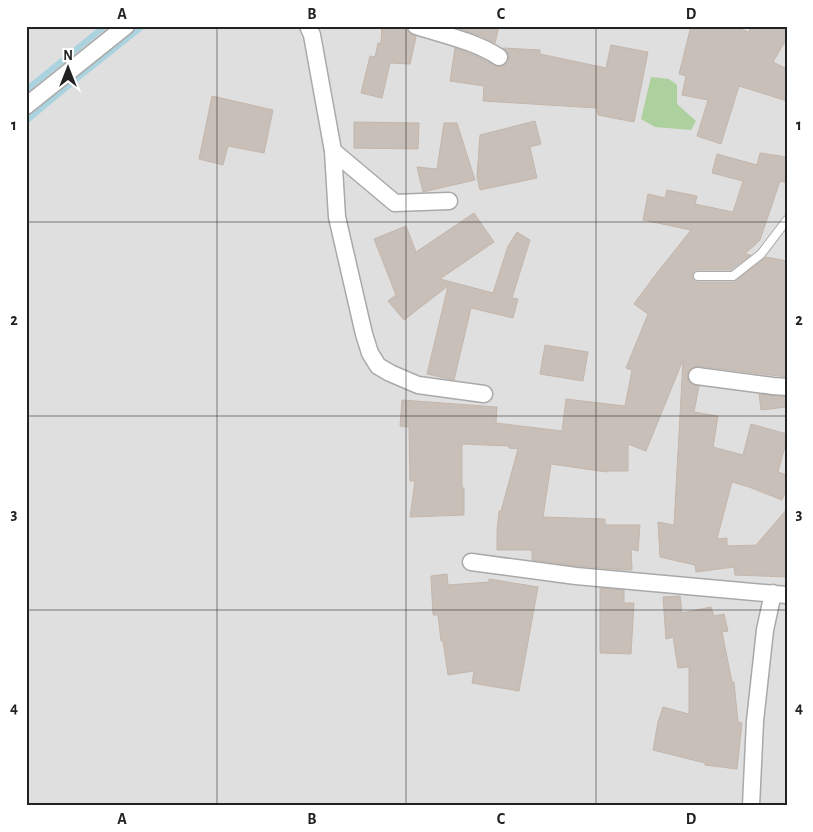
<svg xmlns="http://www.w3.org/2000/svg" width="813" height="832" font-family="'Alegreya Sans',sans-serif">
<rect width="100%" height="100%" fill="#f2efe9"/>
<path fill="#e0dfdf" d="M26 26H787V806H26Z"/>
<path fill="#add19e" d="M651 77 669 79 677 85V104L696 121 691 130 655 127 641 119Z"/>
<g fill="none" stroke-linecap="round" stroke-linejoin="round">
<path stroke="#aad3df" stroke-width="6" d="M26 90 105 26
M26 121 80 76 143 26"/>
</g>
<path fill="#c7bfb8" stroke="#c4b6ab" d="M382 26H406L409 33 416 37 410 64 390 63 382 98 361 93 370 56 375 57 378 43H381Z
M458 26H499L495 43 483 37 458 28Z
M691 26H731L749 32 751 26H787V38L773 62 787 69V101L739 86 721 144 697 136 708 100 682 95 686 76 679 74Z
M611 45 648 52 634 122 598 115 597 108 483 101 484 86 450 81 455 48 475 56 498 67 504 65 508 62 509 58 507 52 503 48 540 50V54L606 68Z
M212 96 273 110 264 153 228 146 223 165 199 159Z
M535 121 541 144 530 147 537 178 480 190 477 177 480 135Z
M354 122 419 123 418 149 354 148Z
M444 123H457L475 180 423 192 417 167 437 169Z
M760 153 787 157V183L780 181 760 240 745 254 751 255 731 270H698L693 273 692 276 695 281 698 282H734L766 257 787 261V377L698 366 694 367 689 370 687 375 688 380 691 384 699 386 694 412 718 416 713 447 743 455 751 424 787 434V439L778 472 787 475V488L782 500 749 487 732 482 717 539 727 538V546L756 545 787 509V577L735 575 734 567 696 572 695 565 660 557 658 522 674 525 683 360 646 451 628 444V471H607V472L551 464 543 517 605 519V525H640L638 551 631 549 632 570H624L577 566 532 560V550H497V531L499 511H501L518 449 509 448V446L462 444V488H464V515L410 517 415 481H410L409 427 400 426 402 400 497 407 496 423 562 431 566 399 625 406 632 370 626 368 648 314 634 304 653 278 691 230 643 220 648 194 665 198 667 190 697 196 695 204 733 212 743 181 712 173 717 154 757 165Z
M474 213 494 242 440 279 493 293 508 246 517 232 530 240 512 298 518 299 513 318 471 308 454 380 427 374 448 286 404 320 388 301 396 295 374 239 406 226 416 252Z
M545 345 588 352 583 381 540 374Z
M759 394 787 397V407L761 410Z
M447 574 448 585 489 582V579L538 587 519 691 472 683 474 671 448 675 443 641H441L438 615H433L431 576Z
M600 588 624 590V603H634L631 654 600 653Z
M680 596 682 613 711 607 714 616 724 614 728 631 722 632 732 682H734L738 722 742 723 737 769 705 765V763L653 750 658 722 663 707 689 714V667L678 668 673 637 666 639 663 597Z"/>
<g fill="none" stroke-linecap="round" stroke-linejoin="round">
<g stroke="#a9a9a9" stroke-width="10">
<path id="lane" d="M698 276H733L761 254 787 220"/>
</g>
<g stroke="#a9a9a9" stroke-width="19">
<path id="street" d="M308 26 312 35 333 151 337 217 364 334 370 353 378 366 390 373 418 385 484 394
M416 26C444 35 474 41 499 57
M26 106 126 26
M333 151 395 203 449 201
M697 376 773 386 787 387
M471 562 576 576 787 595
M751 806 755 721 765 630 773 593"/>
</g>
<use href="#lane" stroke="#fff" stroke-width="8"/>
<use href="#street" stroke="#fff" stroke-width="16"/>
</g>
<path fill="none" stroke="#222" stroke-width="1" stroke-opacity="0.55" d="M217 26V806M406 26V806M596 26V806M26 222H787M26 416H787M26 610H787"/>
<rect width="813" height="832" fill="none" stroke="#ffffff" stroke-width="55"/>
<g transform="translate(68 68)" stroke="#ffffff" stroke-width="4" paint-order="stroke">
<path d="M0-4L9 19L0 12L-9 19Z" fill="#222222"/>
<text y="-8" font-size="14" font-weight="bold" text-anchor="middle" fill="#222222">N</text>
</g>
<rect x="28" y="28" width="758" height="776" fill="none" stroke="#222" stroke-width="2"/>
<g font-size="16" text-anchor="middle" font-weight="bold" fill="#222">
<text x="122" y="19">A</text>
<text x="312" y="19">B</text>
<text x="501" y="19">C</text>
<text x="691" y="19">D</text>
<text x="14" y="130">1</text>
<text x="799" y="130">1</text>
<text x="14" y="325">2</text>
<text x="799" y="325">2</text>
<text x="14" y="519">3</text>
<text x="799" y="519">3</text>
<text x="14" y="713">4</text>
<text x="799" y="713">4</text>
<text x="122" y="824">A</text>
<text x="312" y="824">B</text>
<text x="501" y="824">C</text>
<text x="691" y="824">D</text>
</g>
</svg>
